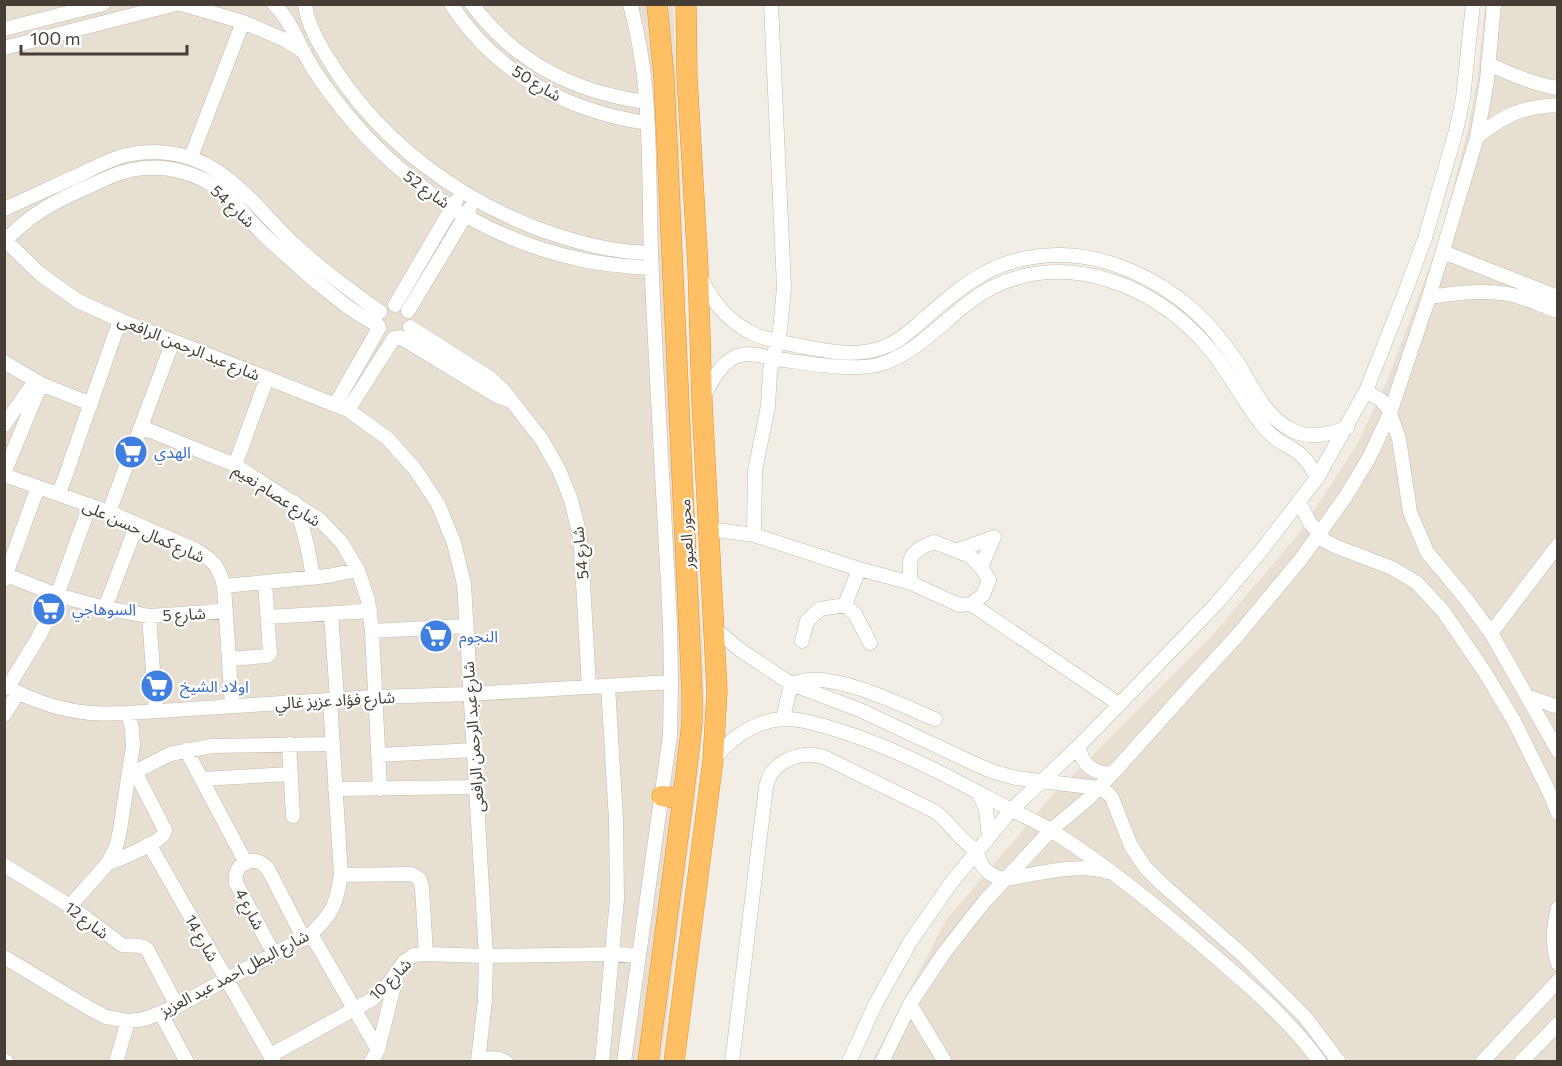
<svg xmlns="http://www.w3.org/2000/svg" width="1562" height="1066" font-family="Commissioner,'Noto Sans Arabic',sans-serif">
<rect width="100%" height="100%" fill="#f3eee5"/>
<path fill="#e8dfd3" d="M4 5H673L693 492 703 649 704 707 700 759 661 1061H5Z
M1485 5H1557V1061L872 1062 946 920 1051 797 1209 639 1297 536 1358 443 1389 376 1440 239 1468 129 1478 75Z"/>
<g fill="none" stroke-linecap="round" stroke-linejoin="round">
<g stroke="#c2b8aa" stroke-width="15">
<path id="minor" d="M181 4 243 22 285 40 304 52
M274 4C287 17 295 34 303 51 311 66 320 80 330 93 393 179 483 241 588 261 609 265 631 267 652 268
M305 4C308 30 325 53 338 74 386 145 457 197 536 228 575 242 609 252 651 253
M451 4C496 74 567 111 647 123
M472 4C516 63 574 92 646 102
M4 29 103 4
M4 48 176 4
M1488 64C1511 74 1533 84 1558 88
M1477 137C1505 114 1522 107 1558 105
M191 157 243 22
M4 209C29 198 54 186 79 175 94 168 110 159 126 155 144 151 163 151 180 155 232 167 260 213 297 247 323 271 351 291 380 312
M4 239 40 274 78 301 120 320 348 410 387 438 415 469 438 504 454 543 464 584 486 956 485 1000 478 1061
M4 242C31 213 57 200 92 185 104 179 117 173 131 170 163 163 199 172 225 194 238 205 248 219 260 231 277 248 296 264 314 280 334 296 354 314 378 325
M1443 252 1558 297
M701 277C711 302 731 324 756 335 768 340 782 342 795 345 827 351 859 359 889 345 903 339 913 328 925 318 967 281 998 256 1057 255 1105 254 1157 278 1193 310 1210 325 1225 344 1237 362 1253 387 1265 418 1294 431 1311 439 1329 434 1347 428
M1429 297C1457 293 1486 289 1513 295 1528 299 1543 306 1558 311
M395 305 456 201
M408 311 470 208
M410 327 490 378 504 391 542 440 559 470 571 500 579 532 581 548 589 687
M400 337 497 396 512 401
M4 362 41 384 91 404
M1366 391 1381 400 1387 407 1390 413 1399 439 1410 512 1427 552 1466 599 1491 633 1558 751
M704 397C710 383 719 366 733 358 746 350 764 357 777 359 807 363 848 371 877 365 920 355 953 307 993 287 1068 250 1157 286 1208 347 1228 370 1241 398 1260 422 1265 429 1272 436 1279 441 1287 446 1295 449 1302 456 1309 462 1313 470 1317 478
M335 405 379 328
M348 410 394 338
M4 425 35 381
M141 427 235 465 320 520 342 543 358 570 368 600 372 631 380 789
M235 465 267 378
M4 473 41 384
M4 475 109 512 196 550C214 561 218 565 224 586L232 706
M59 494 120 320
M294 502C304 527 309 551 313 578
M1299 502 1310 523 1325 541 1337 547 1392 568 1417 583 1443 611 1484 671 1514 721 1551 796 1558 813
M109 512 173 341
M708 529 754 535 859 569 845 605 855 614 870 643
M754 535 755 471 768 406 770 371 780 330 784 287 771 4
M956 551 994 537 981 567
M859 569 911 583 959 605 971 604 983 595 989 580 981 567 970 556 934 542C908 552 908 558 911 583
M4 574 57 595 105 608 149 616 226 611
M4 580 38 487
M224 586 328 576 358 570
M971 604 1119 704
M105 608 137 524
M331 613 337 699
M149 616 156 711
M268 617 370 611
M714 628 739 649 791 684 860 710 973 763 994 772 1016 778 1098 788 1108 793 1112 798 1131 846 1145 867 1163 885 1245 957 1305 1017 1339 1062
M372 631 466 626
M1491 633 1558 545
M802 641 807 621 820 609 845 605
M229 659 267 656 270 653 265 582
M4 685C30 700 60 710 90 713 102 714 116 713 128 713L375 697 470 694 671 682
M8 687 38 638 51 612 90 505
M1527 696 1558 707
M4 715 18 693
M783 718 791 684C797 682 803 681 809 680 845 677 901 705 935 719
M289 744 293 816
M1079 746C1081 764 1094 775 1113 773
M186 750 246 863
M378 755 474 750
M713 760C731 738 752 722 781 719 802 717 848 733 869 741 914 758 957 781 1000 804 1017 813 1036 821 1052 831 1106 865 1156 906 1204 947 1245 982 1288 1018 1320 1062
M135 772 170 754 212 746 333 744
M201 779 291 774
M335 789 476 787
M979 793 986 810 989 837
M149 844 274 1062
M108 863C118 860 158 843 163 835 164 834 164 832 165 830L131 764
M4 865 70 906 122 945C131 947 139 943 147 949L177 1006
M341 875 410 874C418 876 421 879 422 888L426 954
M70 906 108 863 116 847 120 830 133 746 132 729 128 713
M1558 908C1553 927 1552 945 1558 964
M311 934 378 1050
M274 954 236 883C233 862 255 853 268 869L304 939
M4 957 87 1007 106 1017 128 1021 145 1019 177 1006 311 934C333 913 336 905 341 875L330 700
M910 1004 945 1062
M161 1014 187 1062
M271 1055 371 1000 386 987 404 962 414 955 426 954 486 956 613 954 638 956
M4 1060 7 1062
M116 1062 128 1021
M371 1062 378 1050 396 978
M477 1062C488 1057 496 1057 506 1062
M602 1062 617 899 616 820 608 686
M624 1062 670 735 671 682 670 625C664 501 656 377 651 253 648 170 653 85 630 4
M732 1062 766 787C771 761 801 750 824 757L934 811C952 823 957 839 977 851 979 866 989 876 1004 879 1035 875 1078 862 1107 872
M849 1062 875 1005 910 942 951 883 1011 810 1079 746 1217 603 1260 552 1317 478 1366 391 1406 290 1425 238 1456 131 1463 98 1473 4
M882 1062 910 1004 944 953 984 902 1051 830 1088 799 1113 773 1191 686 1237 636 1301 559 1346 496 1370 456 1390 413 1429 297 1477 137 1487 80 1494 4
M1482 1062 1558 981
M1521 1062 1558 1024"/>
</g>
<g stroke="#e4922e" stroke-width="21">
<path id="highway" d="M662 796 683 799
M648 1062 683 799 692 723V692L664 78 657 4
M674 1062 713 760 717 691 702 402 698 268 687 76 686 4"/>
</g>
<use href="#minor" stroke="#fff" stroke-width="14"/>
<use href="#highway" stroke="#ffbf64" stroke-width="20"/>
</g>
<defs>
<g id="supermarket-disc" transform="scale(1.725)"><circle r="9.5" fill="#3f7fe0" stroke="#fff"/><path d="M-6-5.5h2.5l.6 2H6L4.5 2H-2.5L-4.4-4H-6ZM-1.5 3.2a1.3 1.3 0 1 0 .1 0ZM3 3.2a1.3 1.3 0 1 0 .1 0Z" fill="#fff"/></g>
</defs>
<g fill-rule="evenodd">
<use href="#supermarket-disc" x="131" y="452"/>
<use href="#supermarket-disc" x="49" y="609"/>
<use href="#supermarket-disc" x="436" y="636"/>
<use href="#supermarket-disc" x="157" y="686"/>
</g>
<g text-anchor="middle" stroke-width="4.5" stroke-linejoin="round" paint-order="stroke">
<g font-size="16" fill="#463e34" stroke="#fff">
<text transform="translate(537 83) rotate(31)" y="6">شارع 50</text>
<text transform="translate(427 189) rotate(36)" y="6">شارع 52</text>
<text transform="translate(233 206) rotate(43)" y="6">شارع 54</text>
<text transform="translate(189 347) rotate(22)" y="6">شارع عبد الرحمن الرافعى</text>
<text transform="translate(277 495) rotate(33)" y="6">شارع عصام نعيم</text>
<text transform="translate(144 531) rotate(24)" y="6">شارع كمال حسن على</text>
<text transform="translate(686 534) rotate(-93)" y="6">محور العبور</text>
<text transform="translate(580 553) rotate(-96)" y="6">شارع 54</text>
<text transform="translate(184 614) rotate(-3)" y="6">شارع 5</text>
<text transform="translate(335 700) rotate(-3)" y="6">شارع فؤاد عزيز غالي</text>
<text transform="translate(473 737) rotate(-94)" y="6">شارع عبد الرحمن الرافعى</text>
<text transform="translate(250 909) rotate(62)" y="6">شارع 4</text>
<text transform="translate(87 920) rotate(37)" y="6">شارع 12</text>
<text transform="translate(202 938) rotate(60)" y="6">شارع 14</text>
<text transform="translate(234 973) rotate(-28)" y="6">شارع البطل احمد عبد العزيز</text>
<text transform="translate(390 979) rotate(-45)" y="6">شارع 10</text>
</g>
<g font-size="16" fill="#366cbe" stroke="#fff" text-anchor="start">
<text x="154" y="458">الهدي</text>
<text x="72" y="615">السوهاجي</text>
<text x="459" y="642">النجوم</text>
<text x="180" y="692">اولاد الشيخ</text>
</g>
</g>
<rect width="1562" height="1066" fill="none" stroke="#463e34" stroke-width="12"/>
<path d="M21 45v9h166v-9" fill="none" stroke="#463e34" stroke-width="3"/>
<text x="30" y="45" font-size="18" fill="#463e34" stroke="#ffffff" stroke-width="4.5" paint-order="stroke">100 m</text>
</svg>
